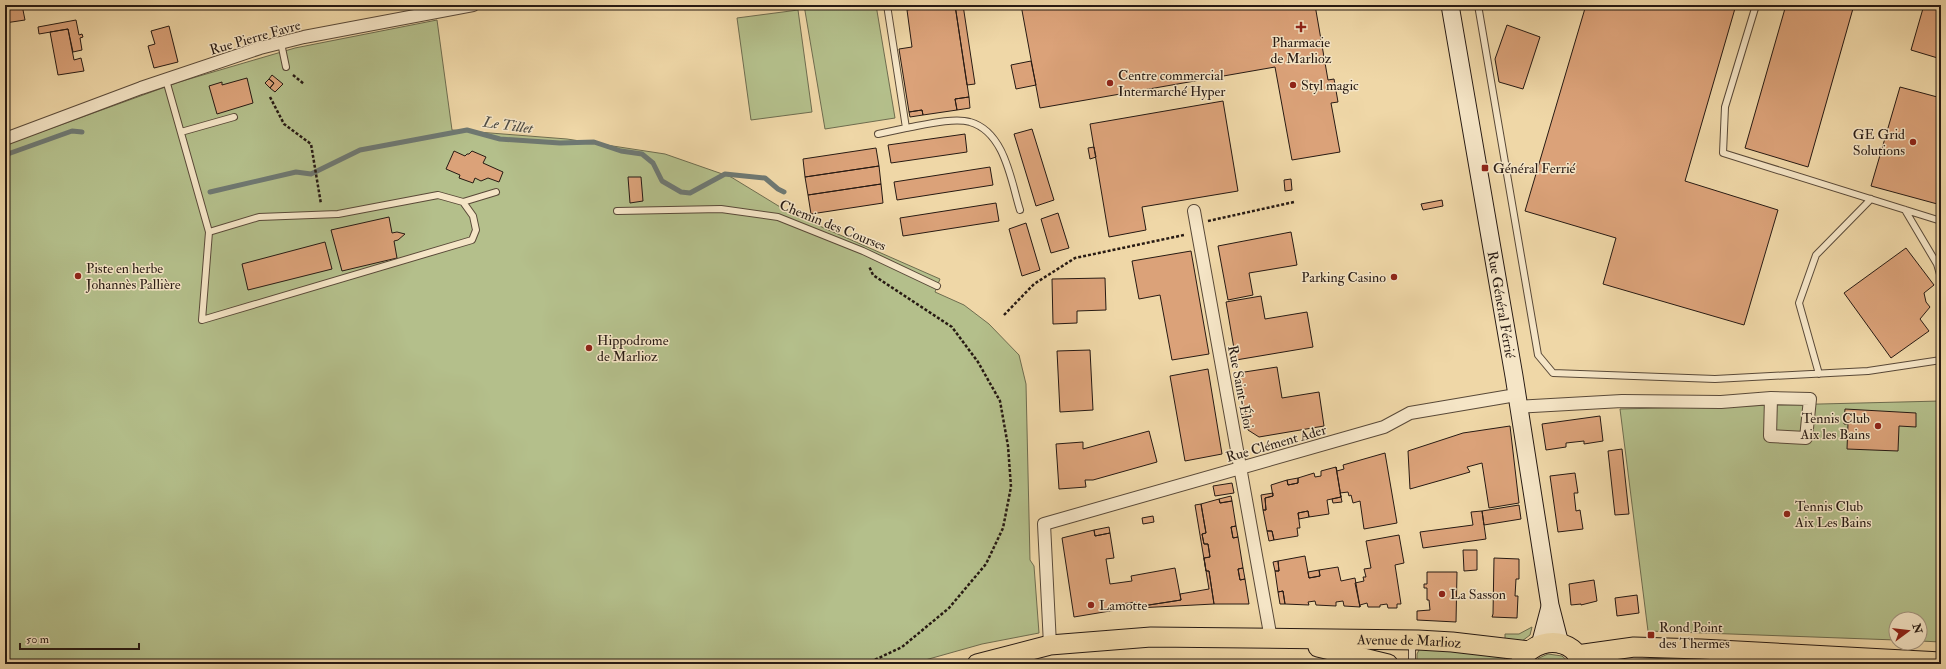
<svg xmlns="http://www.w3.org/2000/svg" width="1946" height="669" font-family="'IM FELL Double Pica',serif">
<rect width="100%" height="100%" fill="#efd7a7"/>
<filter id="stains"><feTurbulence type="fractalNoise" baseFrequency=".005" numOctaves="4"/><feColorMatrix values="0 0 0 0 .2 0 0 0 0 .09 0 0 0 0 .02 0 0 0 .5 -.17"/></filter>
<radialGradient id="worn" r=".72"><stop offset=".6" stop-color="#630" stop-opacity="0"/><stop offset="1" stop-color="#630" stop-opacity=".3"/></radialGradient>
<path fill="#b4bf8b" stroke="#6e6c4f" d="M804 5H876L895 118 825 129Z
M798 10 812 112 751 120 737 18Z
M437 20 452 130 567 139 665 154 731 177 790 213 940 279 935 292 964 305 989 324 1019 355 1026 384 1030 560 1034 566 1039 633 982 644 911 664H5V145L179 82 295 48Z
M1941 401V642L1920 641V619H1896V640L1648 631 1620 409Z
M1532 627 1530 635 1522 641 1505 639V634H1519Z
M1420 648 1505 655 1504 664H1420L1417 660V654Z
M1548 654 1562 656 1571 664H1533L1539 658Z
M1721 656 1724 664H1596L1595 661Z"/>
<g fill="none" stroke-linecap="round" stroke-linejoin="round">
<path stroke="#6e7872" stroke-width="5" d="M5 155 72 131 82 132
M210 192 296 172 311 174 360 150 467 130 500 139 560 143 594 142 621 151 642 154 653 163 662 181 681 192 690 193 725 174 765 178 778 189 784 192"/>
</g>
<path fill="#dba279" stroke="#271a13" d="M5 5H22L25 20 5 23Z
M939 5H955L969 97 955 99 957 110 923 115 922 110 909 112 899 49 912 47 907 10Z
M955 5H963L975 84 967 85Z
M1021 5H1315L1328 80 1334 79 1338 102 1331 103 1340 152 1292 160 1275 67 1040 108Z
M1586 5H1736L1685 181 1778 210 1744 325 1603 284 1616 238 1525 211Z
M1786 5H1854L1808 167 1745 148Z
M1924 5H1941V59L1911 50Z
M76 20 79 35 82 34 83 37 80 38 82 50 73 52 68 29 39 34 38 27Z
M1507 25 1540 37 1523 89 1499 82 1495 59Z
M169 26 178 62 154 68 148 46 155 44 151 31Z
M68 29 74 60 81 58 84 71 58 75 50 32Z
M1031 61 1036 85 1016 89 1011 65Z
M272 75 283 84 275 92 270 88 274 83 269 79Z
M247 78 253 103 217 114 209 86 222 82V85Z
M269 79 274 83 270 88 265 83Z
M1900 87 1941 98V205L1871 186Z
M969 97 970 108 957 110 955 99Z
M1223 101 1238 191 1142 207 1146 230 1109 237 1090 124Z
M922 110 923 115 910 117 909 112Z
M1032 129 1054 200 1036 206 1014 134Z
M965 134 967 152 891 163 888 145Z
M1094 147 1096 157 1090 159 1088 148Z
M876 148 879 166 805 177 803 159Z
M454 151 465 156 467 154H469L472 151 486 157 483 163 503 172 499 182 488 178 481 181 475 178 473 183 459 178 460 175 446 169Z
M879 166 881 184 808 195 805 177Z
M990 167 993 185 897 200 894 182Z
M628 177H641L643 201 630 203Z
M1291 179 1292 190 1285 191 1284 180Z
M881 184 883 203 811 214 808 195Z
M1442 200 1443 206 1423 210 1421 204Z
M996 203 999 221 903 236 900 218Z
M1058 213 1069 248 1051 253 1041 219Z
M389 217 392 233 397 232 405 234 398 240 394 241 397 258 342 271 331 230Z
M1026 223 1040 270 1022 276 1009 229Z
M1291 232 1297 265 1249 273 1253 295 1228 300 1218 246Z
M325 242 332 269 248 290 242 264Z
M1906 248 1934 285 1924 293 1926 302 1930 307 1920 319 1929 331 1891 358 1844 293Z
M1191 251 1209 354 1172 360 1160 295 1139 299 1132 261Z
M1105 278 1106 310 1077 311V323L1053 324 1052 279Z
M1261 296 1265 319 1307 312 1313 347 1236 360 1226 302Z
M1090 350 1093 410 1060 412 1057 351Z
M1277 367 1282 398 1319 392 1324 426 1259 437 1248 430 1238 373Z
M1208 369 1222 454 1185 461 1170 376Z
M1845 409 1916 413V427L1899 426 1898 451 1847 449 1848 424H1844Z
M1600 416 1603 441 1584 444V441L1566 443V447L1546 450 1542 424Z
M1510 426 1519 503 1489 508 1482 463 1467 467 1470 472 1410 489 1408 451 1463 433Z
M1149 431 1157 462 1093 480H1085L1086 487 1059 489 1056 444 1083 442V449Z
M1622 449 1629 514 1615 515 1608 451Z
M1385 453 1397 523 1364 529 1360 501 1353 503 1351 495 1349 496 1348 492 1340 493 1341 497 1336 467 1337 471 1344 469 1343 465Z
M1336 467 1341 497 1327 500 1329 514 1309 517 1308 511 1298 513 1300 528H1297L1298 536 1274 540 1272 531H1267L1263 510H1266L1265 498 1273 496 1271 485 1287 480 1288 485 1298 483V478L1314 473 1315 477 1321 476V471Z
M1575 473 1578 493H1574L1576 511 1580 510 1583 529 1558 532 1550 476Z
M1298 478V483L1288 485 1287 480Z
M1232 483 1234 493 1215 496 1213 486Z
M1273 493V496L1265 498 1266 510H1263L1261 495Z
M1231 496 1232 501 1220 503 1219 499Z
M1341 497 1342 502 1333 503 1332 499Z
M1219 499 1220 503 1232 501 1236 526 1231 527 1233 538 1238 537 1243 568 1238 569 1240 580 1245 579 1249 604H1214L1209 571H1206L1204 558 1210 557 1208 544H1204L1202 534 1206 533 1201 504Z
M1201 504 1206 533 1202 534 1204 544H1208L1210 557 1204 558 1206 571H1209L1214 604 1137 608 1136 607 1181 600 1180 594 1209 589 1195 505Z
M1519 505 1521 519 1484 525 1482 511Z
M1308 511 1309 517 1299 519 1298 513Z
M1482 511 1486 539 1423 548 1420 532 1473 525 1471 512Z
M1153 516 1154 522 1143 524 1142 518Z
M1236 526 1238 537 1233 538 1231 527Z
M1109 527 1110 533 1095 536 1094 530Z
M1094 530 1095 536 1110 533 1114 558 1106 559 1110 584 1132 581 1131 576 1175 568 1181 600 1136 607V602L1121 604 1122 609 1074 617 1062 538Z
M1267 531H1272L1274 540 1269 541Z
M1399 535 1404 563 1395 565 1401 604H1397V608H1388L1387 604 1380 605V607H1368L1367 603 1360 605V607L1355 583 1364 581 1363 577H1366L1364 569 1371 568 1366 541Z
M1463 550H1477V570L1464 571Z
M1305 556 1309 578 1320 576 1319 570 1338 567 1341 581 1355 578 1360 607 1344 606 1343 601 1336 602V606L1316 605 1315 601 1308 602 1309 605 1285 604 1283 591 1278 592 1275 571H1279L1278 561Z
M1494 558 1519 559V579H1516L1515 596H1518L1517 618 1492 617 1493 614Z
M1278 561 1279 571H1275L1273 562Z
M1243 568 1245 579 1240 580 1238 569Z
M1319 570 1320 576 1309 578 1308 572Z
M1427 572H1457L1456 622 1417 620V611L1430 610 1429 600H1427V588H1424V584H1427Z
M1594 580 1597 601 1581 605V604L1571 605 1569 584Z
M1283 591 1285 604H1280L1278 592Z
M1637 595 1639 613 1617 616 1615 598Z"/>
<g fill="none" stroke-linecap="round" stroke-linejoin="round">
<g stroke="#594938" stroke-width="8">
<path id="service" d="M887 5 906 128C923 125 954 117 970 122 1005 132 1011 181 1020 210
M1478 5 1538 355 1553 373 1715 379 1868 371 1941 360
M1756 5 1725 107 1723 153 1941 221
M281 43 286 67
M166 80 209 232 202 320 472 240 476 230 473 216 463 202 438 195 338 214 259 217 209 232
M181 132 234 117
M878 134 906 128
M463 202 496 192
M1905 210 1937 264 1941 278
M617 211 721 209 778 217 863 251 937 286
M1819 374 1799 303 1816 255 1871 199
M1412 664V649L1416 643"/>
</g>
<g stroke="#594938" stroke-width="14">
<path id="minor" d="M5 139 141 88 260 48 304 37 473 5
M1194 211 1271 639
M1517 407 1622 401 1721 402 1771 398 1770 436 1806 438 1810 399 1771 398
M1050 645 1044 524 1384 427 1410 413 1516 395"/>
</g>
<g stroke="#271a13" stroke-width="19">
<g id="secondary">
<path id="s1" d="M1450 5 1514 376 1550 605 1560 644"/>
<path d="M1540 645 1550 607"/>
</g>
</g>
<g stroke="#271a13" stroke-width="21">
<g id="primary">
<path d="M1318 647 1388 664"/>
<path d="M1577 655 1634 647 1701 649 1941 662"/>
<path id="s2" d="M977 664 1050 645 1151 637 1418 640 1452 642 1529 651"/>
<path d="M1520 664C1528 644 1554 636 1572 649 1577 653 1580 659 1583 664"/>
</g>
</g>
<path stroke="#271a13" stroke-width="2.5" stroke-dasharray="3 2" stroke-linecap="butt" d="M293 75 304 84
M270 97 284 124 311 144 321 204
M1208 221 1294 202
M1004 315 1034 284 1075 258 1184 235
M866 664 902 647 949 608 986 564 1003 528 1011 487 1008 446 1000 401 978 362 952 327 873 275 869 266"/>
<use href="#service" stroke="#f5e5c6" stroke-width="6"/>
<use href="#minor" stroke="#f5e5c6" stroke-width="12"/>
<use href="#secondary" stroke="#f5e5c6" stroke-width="17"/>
<use href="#primary" stroke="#efd7a7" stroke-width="19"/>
</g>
<g fill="#8f2418" stroke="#f5e5c6" stroke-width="1.5">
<path d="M1299 21h4v4h4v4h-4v4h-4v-4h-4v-4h4z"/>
<circle cx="1110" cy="83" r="4"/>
<circle cx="1293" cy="85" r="4"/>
<circle cx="1913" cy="142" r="4"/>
<rect x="1481" y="164" width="8" height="8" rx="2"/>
<circle cx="78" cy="276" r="4"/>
<circle cx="1394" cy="277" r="4"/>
<circle cx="589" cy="348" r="4"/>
<circle cx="1878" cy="426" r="4"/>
<circle cx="1787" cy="514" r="4"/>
<circle cx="1442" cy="594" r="4"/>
<circle cx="1091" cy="605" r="4"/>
<rect x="1647" y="631" width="8" height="8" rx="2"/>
</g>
<g text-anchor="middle" stroke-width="3" stroke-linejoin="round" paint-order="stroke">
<g font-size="14" fill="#271a13" stroke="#f5e5c6">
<text transform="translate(255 37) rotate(-16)" y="5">Rue Pierre Favre</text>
<text transform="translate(833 225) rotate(22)" y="5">Chemin des Courses</text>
<text dy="5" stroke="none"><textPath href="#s1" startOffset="304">Rue Général Férrié</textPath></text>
<text transform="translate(1241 387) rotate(79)" y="5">Rue Saint-Éloi</text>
<text transform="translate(1276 443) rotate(-16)" y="5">Rue Clément Ader</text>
<text dy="5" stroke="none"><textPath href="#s2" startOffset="435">Avenue de Marlioz</textPath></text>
</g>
<g font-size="14" fill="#271a13" stroke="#f5e5c6" text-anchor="start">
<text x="1301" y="47" text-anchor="middle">Pharmacie<tspan x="1301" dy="16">de Marlioz</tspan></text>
<text x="1118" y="80">Centre commercial<tspan x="1118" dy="16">Intermarché Hyper</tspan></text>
<text x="1301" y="90">Styl magic</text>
<text x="1905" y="139" text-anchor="end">GE Grid<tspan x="1905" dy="16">Solutions</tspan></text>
<text x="1493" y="173">Général Ferrié</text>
<text x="86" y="273">Piste en herbe<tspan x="86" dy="16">Johannès Pallière</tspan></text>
<text x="1386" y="282" text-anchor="end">Parking Casino</text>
<text x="597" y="345">Hippodrome<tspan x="597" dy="16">de Marlioz</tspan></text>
<text x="1870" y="423" text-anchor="end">Tennis Club<tspan x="1870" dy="16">Aix les Bains</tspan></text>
<text x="1795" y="511">Tennis Club<tspan x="1795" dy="16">Aix Les Bains</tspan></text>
<text x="1450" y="599">La Sasson</text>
<text x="1099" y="610">Lamotte</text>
<text x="1659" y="632">Rond Point<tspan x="1659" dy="16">des Thermes</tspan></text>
</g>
<g font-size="15" font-style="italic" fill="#4a4943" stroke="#f5e5c6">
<text transform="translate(508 125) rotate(8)" y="5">Le Tillet</text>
</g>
</g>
<rect width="1946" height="669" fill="none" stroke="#efd7a7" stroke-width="20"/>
<rect x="6" y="6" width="1934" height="657" fill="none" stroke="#271a13" stroke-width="2"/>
<rect x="10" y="10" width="1926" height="649" fill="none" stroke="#271a13"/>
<g transform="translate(1908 631) rotate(75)"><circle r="19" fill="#f5e5c6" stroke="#a3947e"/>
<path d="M0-3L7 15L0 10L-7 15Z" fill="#8f2418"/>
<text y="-6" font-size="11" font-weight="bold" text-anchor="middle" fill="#271a13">N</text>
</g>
<path d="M20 643v6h119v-6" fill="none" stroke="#271a13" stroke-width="2"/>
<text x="26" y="643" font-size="12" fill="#271a13" stroke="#f5e5c6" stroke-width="3" paint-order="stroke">50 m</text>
<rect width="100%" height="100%" filter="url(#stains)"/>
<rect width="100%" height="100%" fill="url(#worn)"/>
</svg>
